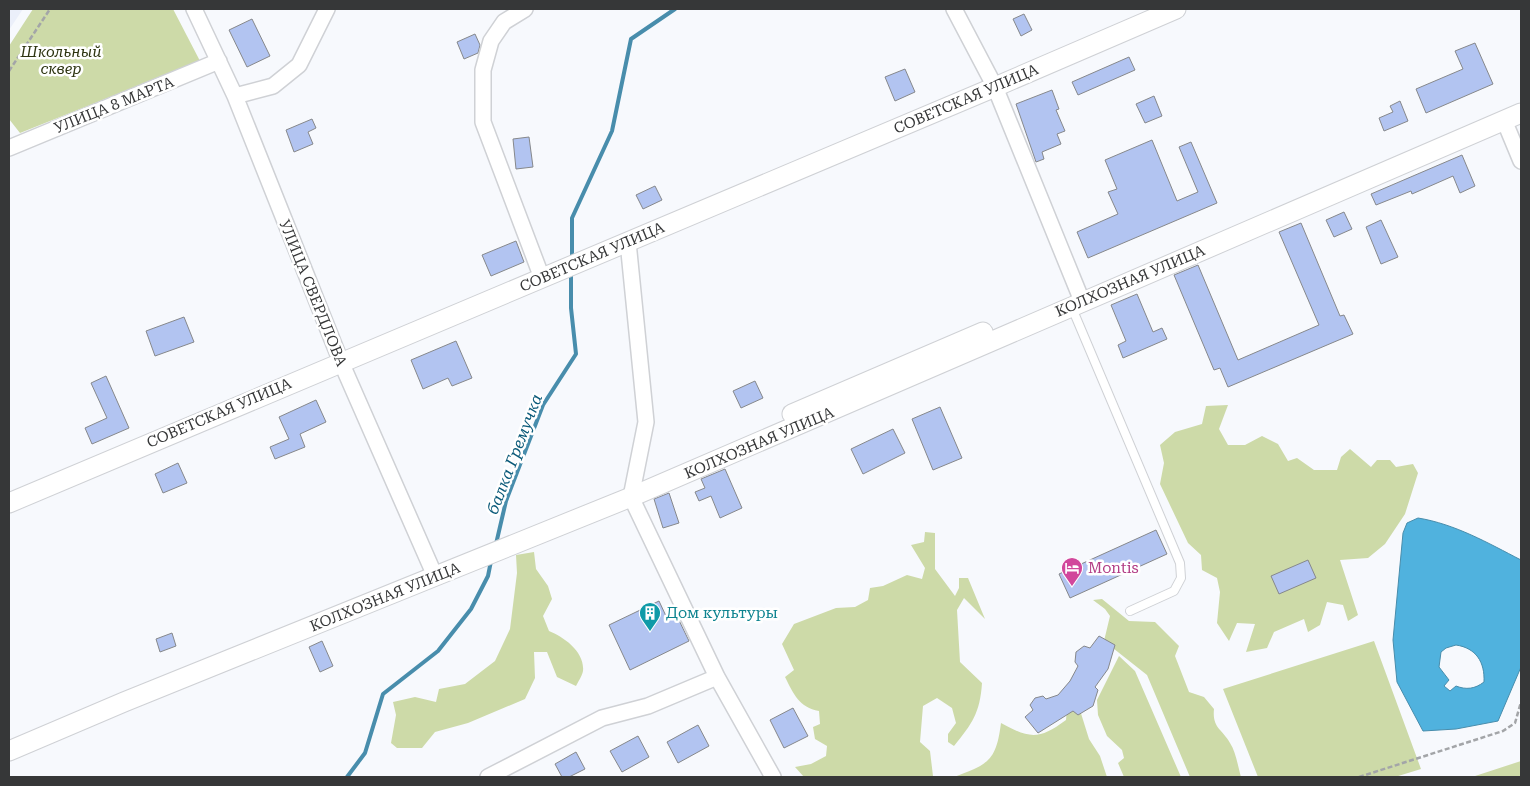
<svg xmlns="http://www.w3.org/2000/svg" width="1530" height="786" font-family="'Roboto Serif',serif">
<rect width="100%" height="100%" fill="#f7f9fd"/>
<path fill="#ebeffa" d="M9 9H23L9 30Z"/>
<path fill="#cddaa8" d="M33 9H173L200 61 20 133 9 119V46Z
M1228 405 1219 429 1228 445H1245L1262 436 1278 444 1288 461 1297 458 1314 470H1337L1341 457 1350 449 1371 467 1377 460H1390L1396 467 1413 464 1418 473 1405 514 1385 544 1368 558 1340 560 1358 615 1348 621 1343 605 1327 602 1320 625 1308 632 1304 619 1274 632 1267 648 1246 652 1255 624 1237 623 1229 641 1217 623 1220 592 1217 578 1202 570 1201 555 1188 543 1160 484 1164 463 1160 445 1175 432 1202 424 1206 406Z
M925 532 935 533V569L955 596 959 588V578H968L985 619 964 598 957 610 960 662 982 683C980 713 972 724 954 746L948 742V734L956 723 952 708 937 698 923 706 920 742 930 751 933 776 936 777H804L795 767 811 764 826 756 827 746 815 739 813 727 820 724 819 711C799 707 794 695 785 677L794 670 782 644 794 624 836 608 855 607 868 600 870 588 883 586 907 575 922 579 925 568 911 545 924 542Z
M534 552 536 569 548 586 552 599 543 616 549 631C564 637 585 652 583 671 582 676 578 682 576 686L557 677 547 652H534L535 678 525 699 468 723 435 732 422 748H397L391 743 396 715 393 702 415 697 436 702 439 689 465 684 495 661 510 629 517 573 516 555Z
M1102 599 1129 621 1155 622 1179 646 1175 656 1189 692 1204 697 1214 709C1212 728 1222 729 1230 743 1236 752 1238 767 1241 777H1190L1147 675 1104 641 1110 616 1105 609 1093 600Z
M1374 641 1421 769 1395 777H1258L1223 689Z
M1119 656 1135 671 1181 777H1124L1118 763 1124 758 1122 750 1107 736 1098 715 1097 700Z
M1079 707 1089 739 1100 756 1107 777H954C988 764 996 762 1001 723 1030 739 1039 740 1066 720L1067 710Z
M1521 761V777H1472Z"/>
<path fill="#50b2de" stroke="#488dac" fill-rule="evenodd" d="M1418 518C1455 524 1488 543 1521 560V667L1498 721 1456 729 1423 731 1397 682 1393 640 1403 533 1407 523ZM1456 645C1476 648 1485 662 1484 682 1475 689 1466 690 1456 686L1450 691 1444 686 1449 680 1439 667 1441 652 1446 648Z"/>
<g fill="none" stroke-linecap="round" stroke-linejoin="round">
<path stroke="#488dac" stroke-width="4" d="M572 260V218L612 131 631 39 675 9
M496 544 506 501 543 405 576 354 571 308V272
M347 777 365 753 383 694 438 651 471 609 488 576 491 561"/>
</g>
<path fill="#b2c4f1" stroke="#86888b" d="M1024 14 1032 30 1021 36 1013 19Z
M252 19 270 56 247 67 229 30Z
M475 34 480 45 478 53 464 59 457 42Z
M1475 43 1493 84 1426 113 1416 89 1463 69 1455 51Z
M1129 57 1135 70 1078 95 1072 82Z
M905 69 915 92 895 101 885 77Z
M1052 90 1059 109 1056 110 1065 131 1057 134 1061 144 1042 152 1044 159 1036 162 1016 104Z
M1154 96 1162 116 1145 123 1136 104Z
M1400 101 1408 121 1384 131 1379 118 1393 112 1390 106Z
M312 119 316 128 308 132 313 144 294 152 286 130Z
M529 137 533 167 516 169 513 139Z
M1152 140 1177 201 1198 192 1179 147 1191 142 1217 203 1088 258 1077 232 1118 214 1108 192 1117 189 1105 160Z
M1462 155 1475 186 1460 193 1453 176 1412 194 1411 191 1376 205 1371 194Z
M655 186 662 200 643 209 636 195Z
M1344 212 1352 229 1334 237 1326 220Z
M1381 220 1398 257 1381 264 1366 227Z
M1301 223 1340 316 1344 315 1353 334 1228 387 1220 368 1214 370 1174 275 1198 265 1238 360 1319 325 1279 232Z
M516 241 524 262 491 276 482 255Z
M1137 294 1153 332 1162 328 1167 339 1123 358 1118 345 1126 341 1111 305Z
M184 317 194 342 155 356 146 331Z
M456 341 472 378 452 386 448 378 423 389 411 360Z
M106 376 129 428 92 444 85 428 107 418 91 383Z
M755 381 763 398 741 408 733 391Z
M316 400 326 422 300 434 305 447 275 459 270 447 289 439 279 417Z
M940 407 962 458 933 470 912 419Z
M893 429 905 453 863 474 851 449Z
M178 463 187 483 163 493 155 474Z
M725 469 742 508 720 518 711 496 699 501 695 492 705 488 701 479Z
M669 493 679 523 663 528 654 499Z
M1156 530 1167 554 1070 598 1059 574Z
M1308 560 1316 578 1279 594 1271 576Z
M659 601 666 616 675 612 689 641 630 670 609 625Z
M172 633 176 646 160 652 156 639Z
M1099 636 1115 645 1108 669 1095 687 1098 690 1093 706 1078 715 1073 711 1038 733 1025 717 1033 710 1030 705 1035 698 1043 696 1046 699 1058 695 1070 681 1078 666 1075 662 1076 652 1084 646 1090 648Z
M322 641 333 666 320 672 309 647Z
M793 708 808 736 784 748 770 720Z
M698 725 709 746 678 763 667 742Z
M638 736 649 757 622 772 610 751Z
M576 752 585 769 569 777H562L555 764Z"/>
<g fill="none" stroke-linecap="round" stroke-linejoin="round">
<g stroke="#cfd1d5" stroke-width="10">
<path id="service" d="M1072 308 1180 563 1181 578 1174 591 1130 611"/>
</g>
<g stroke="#cfd1d5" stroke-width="18">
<path id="minor" d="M194 9 235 96 341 362 435 576
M525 9 504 22 491 41 483 70V122L542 278
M954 9 995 87 1082 301
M235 96 273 86 299 65 327 9
M1504 120 1521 161
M9 148 219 61
M628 242 646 422 631 497 717 677 773 777
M488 777 602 718 648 706 717 677"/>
</g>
<g stroke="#cfd1d5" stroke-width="21">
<path id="tertiary" d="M792 414 983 332
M9 503 995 87 1176 9
M9 751 124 702 631 497 1521 113"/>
</g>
<path stroke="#a3a5a8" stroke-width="2.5" stroke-dasharray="5 2.5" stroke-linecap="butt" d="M9 71 50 9
M1359 777 1503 731 1515 723 1521 702"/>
<use href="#service" stroke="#fff" stroke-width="8"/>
<use href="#minor" stroke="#fff" stroke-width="15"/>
<use href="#tertiary" stroke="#fff" stroke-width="19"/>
</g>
<defs>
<g id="hotel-pin" transform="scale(1.125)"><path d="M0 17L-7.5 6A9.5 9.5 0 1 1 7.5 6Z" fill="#d1479c" stroke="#fff"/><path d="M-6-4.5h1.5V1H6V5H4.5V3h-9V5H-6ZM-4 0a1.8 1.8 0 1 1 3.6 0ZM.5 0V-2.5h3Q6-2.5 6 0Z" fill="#fff"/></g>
<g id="building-pin" transform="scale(1.125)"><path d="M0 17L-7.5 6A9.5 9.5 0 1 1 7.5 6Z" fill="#0f9aa8" stroke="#fff"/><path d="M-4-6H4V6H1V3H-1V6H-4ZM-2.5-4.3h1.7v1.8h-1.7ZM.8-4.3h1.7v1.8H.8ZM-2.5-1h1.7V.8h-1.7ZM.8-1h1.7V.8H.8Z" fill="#fff"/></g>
</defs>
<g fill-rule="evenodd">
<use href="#hotel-pin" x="1072" y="568"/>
<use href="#building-pin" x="650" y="613"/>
</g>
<g text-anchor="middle" stroke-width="5" stroke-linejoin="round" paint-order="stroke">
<g font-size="15" font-style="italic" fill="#2d3411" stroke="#fff">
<text x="61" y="57">Школьный<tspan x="61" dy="17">сквер</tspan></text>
</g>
<g font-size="15" fill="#363738" stroke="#fff">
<text transform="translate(966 99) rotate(-23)" y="5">СОВЕТСКАЯ УЛИЦА</text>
<text transform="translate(114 105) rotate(-22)" y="5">УЛИЦА 8 МАРТА</text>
<text transform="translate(592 257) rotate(-23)" y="5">СОВЕТСКАЯ УЛИЦА</text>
<text transform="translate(1130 281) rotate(-23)" y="5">КОЛХОЗНАЯ УЛИЦА</text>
<text transform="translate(313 293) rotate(68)" y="5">УЛИЦА СВЕРДЛОВА</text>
<text transform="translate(219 413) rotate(-23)" y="5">СОВЕТСКАЯ УЛИЦА</text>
<text transform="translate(759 443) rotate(-23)" y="5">КОЛХОЗНАЯ УЛИЦА</text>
<text transform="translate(385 597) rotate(-22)" y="5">КОЛХОЗНАЯ УЛИЦА</text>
</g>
<g font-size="15" fill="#b23c85" stroke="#fff" text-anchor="start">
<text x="1088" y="573">Montis</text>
</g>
<g font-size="15" fill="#0d838f" stroke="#fff" text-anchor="start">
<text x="666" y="618">Дом культуры</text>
</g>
<g font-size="16" font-style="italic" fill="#0b5a79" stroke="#fff">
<text transform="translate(514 454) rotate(-69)" y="6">балка Гремучка</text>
</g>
</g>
<rect width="1530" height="786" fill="none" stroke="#363738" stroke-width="20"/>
</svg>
